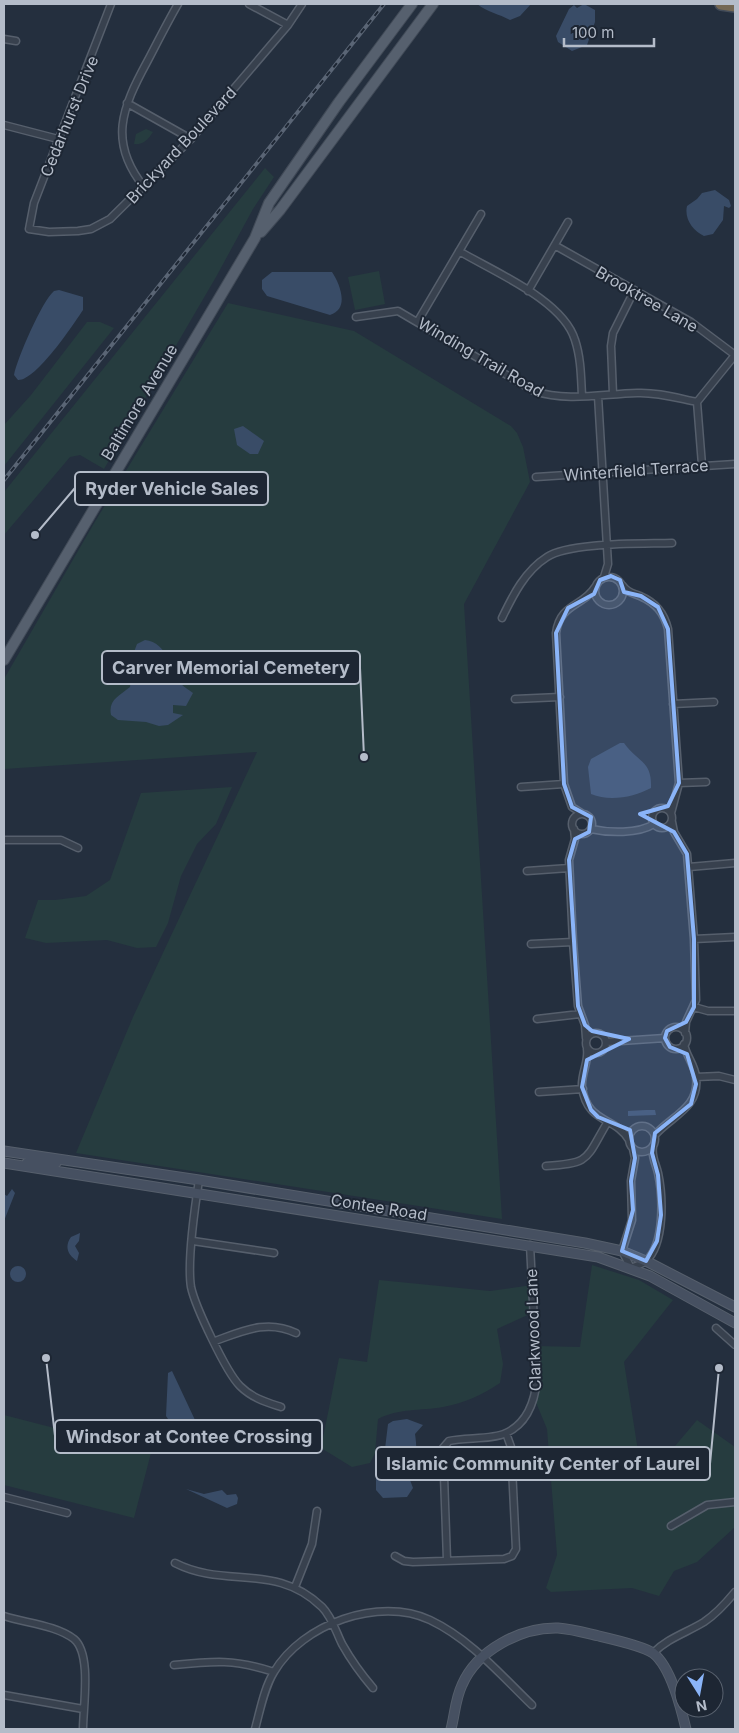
<svg xmlns="http://www.w3.org/2000/svg" width="739" height="1733" font-family="Inter,sans-serif">
<rect width="100%" height="100%" fill="#242f3e"/>
<path fill="#263c3f" d="M146 129 153 132C148 140 143 145 134 144L136 134Z
M265 168 274 177 253 209 216 277 104 469 80 455 70 457 4 535V492Z
M379 271 385 304 355 310 348 277Z
M228 303 354 331 511 426 517 433 523 447 530 482 464 604 502 1219 76 1153 133 1017 257 752 4 769V679L93 525Z
M87 322H100L114 328 4 466V425L31 395Z
M232 787 216 824 197 844 181 876 168 923 156 947 137 948 107 940 46 943 25 938 38 900H55L86 896 110 880 141 793Z
M592 1265 639 1280 673 1300 624 1362 641 1470 653 1472 697 1420 735 1447V1527L697 1562 674 1571 659 1596 632 1588 551 1592 546 1588 557 1555 547 1429 535 1400 536 1346 580 1347Z
M379 1280 490 1291 532 1285 534 1312 497 1329 503 1364 500 1383C482 1395 465 1403 443 1407 420 1411 399 1408 378 1419L375 1453 370 1463 352 1467 321 1448 339 1358 367 1362Z
M4 1415 151 1453 134 1518 4 1485Z"/>
<path fill="#394c67" d="M477 4H531L520 16 510 20C499 14 487 12 477 4Z
M584 4 595 10V22L587 45 572 51 558 42 556 36 569 9 574 5 577 8Z
M715 190 729 200 731 206 729 208 724 206 723 220 713 234 704 236C693 231 684 219 687 206L697 199 702 193Z
M272 272H332C340 284 350 309 330 315L267 296 262 289V280Z
M59 290 83 297V310C73 325 36 381 18 380L14 375C17 359 42 301 54 291Z
M243 426 264 441 258 454H250L237 445 234 429Z
M145 640C168 642 170 671 181 684 184 687 189 690 193 693L186 706 173 705V713L183 715 168 725 159 726 146 722 118 720 111 715C108 700 119 696 130 687L134 652 137 644Z
M620 743H624C638 763 652 760 651 788 634 797 610 802 591 794L588 767 591 759Z
M646 1110H655L656 1115 628 1116V1111Z
M12 1189 15 1193 4 1221V1194L7 1196Z
M80 1233 79 1241 75 1246 79 1253 77 1261C68 1255 64 1247 71 1237Z
M10 1274a8 8 0 1 1 16 0a8 8 0 1 1-16 0Z
M172 1371 195 1420 190 1428 172 1425 166 1416 168 1373Z
M407 1419 423 1425 415 1434C417 1447 418 1469 410 1480L413 1488 407 1497 383 1498 376 1490V1479L384 1457 388 1424 393 1421Z
M186 1489 204 1494 222 1490 227 1495 236 1494 238 1498 237 1504 227 1508Z"/>
<g fill="none" stroke-linecap="round" stroke-linejoin="round">
<g stroke="#565f6c" stroke-width="9">
<path id="street" d="M111 4 34 203 29 229 49 232 78 231 91 229 110 219 191 139 288 25 302 4
M249 4 288 25
M4 39 16 41
M127 103 191 139
M4 125 58 139
M144 187C108 142 122 108 147 62 157 43 167 23 178 4
M556 246 691 322 735 355
M459 251C494 272 563 300 575 340 581 358 581 377 582 396
M528 291 568 222
M356 317 398 311 534 391C567 402 602 394 637 393 657 392 677 398 697 402
M418 321 481 214
M613 394 611 346 613 333 634 291
M598 396 608 564 604 577
M702 465 697 402 735 355
M536 477 735 464
M595 591a14 14 0 1 1 28 0a14 14 0 1 1-28 0Z
M623 586C628 593 633 593 640 596 656 603 664 613 668 629L679 783 671 813
M502 618C513 595 525 571 547 557 569 542 642 544 672 543
M515 699 560 697
M673 704 714 702
M679 783 706 782
M521 787 564 784
M652 818a10 10 0 1 1 20 0a10 10 0 1 1-20 0Z
M572 824a10 10 0 1 1 20 0a10 10 0 1 1-20 0Z
M583 814 572 807 564 784 556 633C560 603 583 607 595 587
M672 822 674 832 687 854 694 939 696 1000 686 1022 685 1033
M574 829 575 839 569 860 573 942 578 1006 585 1025 586 1038
M591 829C609 833 638 834 654 824
M4 840H61L78 848
M689 867 735 863
M527 871 569 868
M694 939 735 937
M531 944 573 942
M694 1007 708 1011H735
M537 1019 580 1014
M665 1038a11 11 0 1 1 22 0a11 11 0 1 1-22 0Z
M586 1043a10 10 0 1 1 20 0a10 10 0 1 1-20 0Z
M606 1042 665 1038
M587 1049C589 1062 581 1073 582 1087 587 1124 615 1116 629 1140
M696 1077 719 1076 735 1080
M539 1092 583 1089
M629 1139a13 13 0 1 1 26 0a13 13 0 1 1-26 0Z
M655 1135C671 1116 700 1108 696 1077 695 1065 686 1056 684 1044
M633 1149 635 1158 631 1181 632 1220 622 1251 631 1268C636 1266 642 1264 646 1261 665 1244 663 1196 658 1173 656 1164 651 1156 653 1147
M546 1166C591 1163 585 1160 607 1123
M199 1180C195 1206 187 1262 191 1287 195 1306 226 1372 240 1386 252 1398 266 1402 281 1407
M193 1241 274 1253
M716 1328 735 1345
M215 1341C243 1331 267 1319 296 1333
M4 1497 67 1513
M671 1526 707 1505 735 1502
M395 1556 404 1561 413 1562 504 1559 512 1556 516 1549 511 1447 506 1433
M447 1560 443 1448 449 1441C465 1437 492 1440 506 1433 528 1423 535 1400 537 1379L530 1245
M175 1563C226 1589 276 1562 322 1607 332 1617 336 1632 342 1644 351 1660 361 1674 373 1688
M295 1587 312 1544 317 1511
M4 1616C25 1623 56 1625 74 1639 92 1654 83 1707 83 1729
M653 1653C668 1638 686 1633 704 1622 716 1614 726 1603 735 1592
M174 1665C214 1661 235 1659 274 1672
M4 1695 83 1709
M255 1729C260 1711 264 1688 274 1672 302 1624 379 1596 430 1620 470 1639 500 1674 532 1705"/>
</g>
<g stroke="#565f6c" stroke-width="11">
<path id="secondary" d="M4 1151 199 1180 585 1243 622 1251 646 1261 735 1307
M4 1163 598 1257 650 1276 735 1323
M27 1163H56
M451 1729C455 1714 455 1700 462 1685 477 1650 521 1627 558 1628 572 1629 586 1633 599 1636 612 1639 643 1646 653 1653 671 1667 681 1708 686 1729"/>
</g>
<g stroke="#414a57" stroke-width="12">
<path id="primary" d="M261 232 280 210 433 4
M4 660 255 238 269 203 339 102 412 4"/>
</g>
<g stroke="#434c59" stroke-width="14">
<path id="highway" d="M721 4 735 6"/>
</g>
<use href="#street" stroke="#38414e" stroke-width="6"/>
<use href="#secondary" stroke="#465061" stroke-width="9"/>
<use href="#primary" stroke="#56606e" stroke-width="10"/>
<use href="#highway" stroke="#746855" stroke-width="11"/>
<g stroke="#5a6575" stroke-width="4">
<path id="rail" d="M4 480 384 4"/>
</g>
<use href="#rail" stroke="#1d2633" stroke-width="2" stroke-dasharray="5.5" stroke-linecap="butt"/>
</g>
<path fill="#8ab4f8" fill-opacity="0.2" stroke="#8ab4f8" stroke-width="4" stroke-linejoin="round" d="M611 576 620 580 624 592 641 596 658 607 668 629 679 783 668 806 640 814 674 832 687 854 694 939V1007L686 1022 667 1031 665 1038 670 1047 687 1054 696 1084 691 1104 655 1133 652 1153 658 1175 661 1215 657 1241 646 1261 622 1251 633 1210 631 1181 635 1158 630 1130 598 1117 591 1110 582 1087 587 1060 629 1039 592 1031 585 1025 578 1006 569 860 575 839 589 832 591 817 572 807 564 784 556 633 568 608 594 594 600 580Z"/>
<g text-anchor="middle" stroke-width="4" stroke-linejoin="round" paint-order="stroke">
<g font-size="16" fill="#b4bcc9" stroke="#1d2633">
<text transform="translate(69 116) rotate(-68)" y="6">Cedarhurst Drive</text>
<text transform="translate(181 145) rotate(-47)" y="6">Brickyard Boulevard</text>
<text transform="translate(647 299) rotate(30)" y="6">Brooktree Lane</text>
<text transform="translate(481 357) rotate(30)" y="6">Winding Trail Road</text>
<text transform="translate(139 402) rotate(-59)" y="6">Baltimore Avenue</text>
<text transform="translate(636 470) rotate(-4)" y="6">Winterfield Terrace</text>
<text transform="translate(379 1207) rotate(9)" y="6">Contee Road</text>
<text transform="translate(533 1330) rotate(-92)" y="6">Clarkwood Lane</text>
</g>
</g>
<path fill="none" stroke="#b4bcc9" stroke-width="2" d="M35 535L75 488M364 757L360 668M46 1358L55 1436M719 1368L710 1464"/>
<g fill="#b4bcc9" stroke="#1d2633" stroke-width="2">
<circle cx="35" cy="535" r="5"/>
<circle cx="364" cy="757" r="5"/>
<circle cx="46" cy="1358" r="5"/>
<circle cx="719" cy="1368" r="5"/>
</g>
<g fill="#1d2633" stroke="#b4bcc9" stroke-width="2">
<rect x="75" y="472" width="193" height="33" rx="5"/>
<rect x="102" y="651" width="258" height="33" rx="5"/>
<rect x="55" y="1420" width="267" height="33" rx="5"/>
<rect x="376" y="1447" width="334" height="33" rx="5"/>
</g>
<g font-size="18" text-anchor="middle" font-weight="bold" fill="#b4bcc9">
<text x="172" y="495">Ryder Vehicle Sales</text>
<text x="231" y="674">Carver Memorial Cemetery</text>
<text x="189" y="1443">Windsor at Contee Crossing</text>
<text x="543" y="1470">Islamic Community Center of Laurel</text>
</g>
<rect width="739" height="1733" fill="none" stroke="#b4bcc9" stroke-width="10"/>
<g transform="translate(699 1693) rotate(169)"><circle r="24" fill="#1d2633" stroke="#59626f"/>
<path d="M0-4L9 19L0 12L-9 19Z" fill="#8ab4f8"/>
<text y="-8" font-size="14" font-weight="bold" text-anchor="middle" fill="#b4bcc9">N</text>
</g>
<path d="M564 38v8h90v-8" fill="none" stroke="#b4bcc9" stroke-width="2.5"/>
<text x="572" y="38" font-size="15" fill="#b4bcc9" stroke="#1d2633" stroke-width="4" paint-order="stroke">100 m</text>
</svg>
